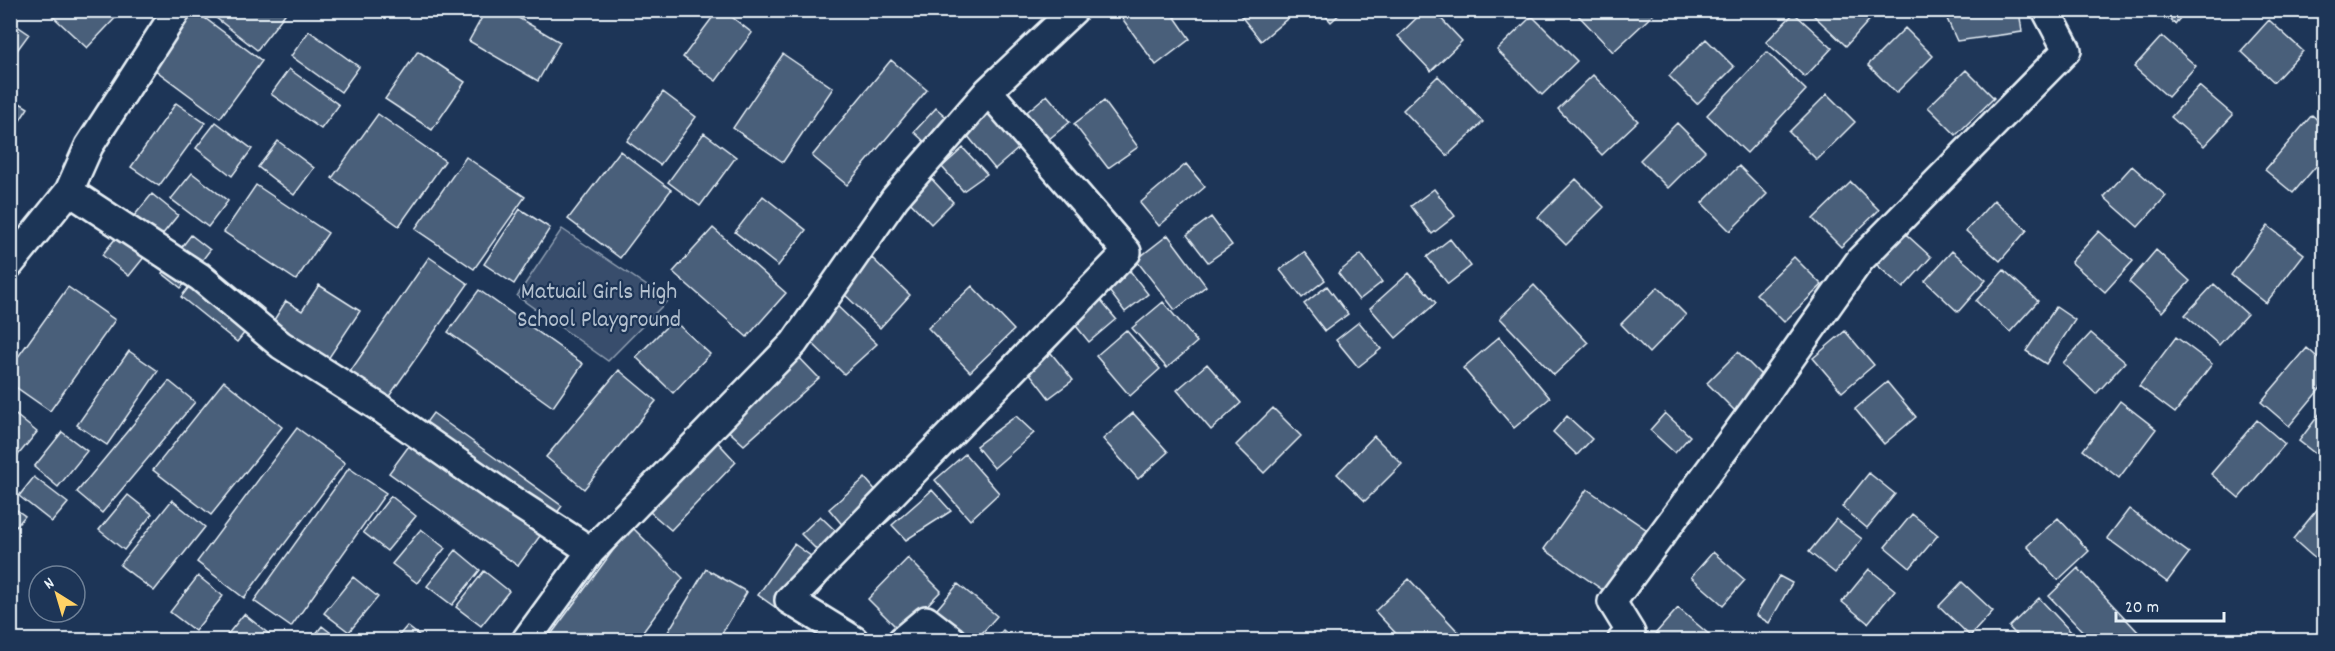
<svg xmlns="http://www.w3.org/2000/svg" width="2335" height="651" font-family="Dekko,sans-serif">
<rect width="100%" height="100%" fill="#1d3557"/>
<filter id="ink" filterUnits="userSpaceOnUse"><feTurbulence type="fractalNoise" baseFrequency=".0167" numOctaves="2"/><feDisplacementMap in="SourceGraphic" scale="12" xChannelSelector="R" yChannelSelector="G"/><feConvolveMatrix kernelMatrix="1 2 1 2 8 2 1 2 1" color-interpolation-filters="sRGB"/></filter>
<g filter="url(#ink)">
<path fill="#374d6c" stroke="#909fb2" stroke-width="1.5" d="M562 229 668 300 608 361 517 296Z"/>
<path fill="#495e7a" stroke="#e8f1f8" stroke-width="1.5" d="M46 10H119L121 12 87 48Z
M191 10H194L262 61 220 118 150 66Z
M206 10H288L257 50Z
M486 10H505L560 42 538 81 469 41Z
M718 10H723L752 33 716 81 683 57Z
M1116 10H1170L1190 39 1156 65Z
M1236 10H1292L1294 13 1261 41Z
M1320 10H1344L1331 22Z
M1425 10H1433L1462 41 1431 71 1398 36Z
M1578 10H1658L1613 52 1576 13Z
M1808 10H1867L1873 16 1846 46Z
M1943 10H2019L2022 32 1957 41Z
M2159 10H2187L2175 24Z
M1794 13 1832 48 1805 77 1766 42Z
M1532 16 1577 61 1542 95 1497 50Z
M2269 20 2303 51 2274 82 2241 51Z
M10 21 29 34 10 60Z
M1905 28 1933 56 1896 93 1868 65Z
M309 31 359 67 341 92 291 56Z
M2162 36 2196 66 2168 97 2134 67Z
M1706 39 1734 67 1697 104 1669 76Z
M418 51 465 82 432 130 385 99Z
M1767 52 1806 90 1747 153 1707 115Z
M783 54 833 88 783 162 733 128Z
M891 60 927 90 847 185 812 156Z
M289 69 339 105 321 129 271 94Z
M1966 70 1994 98 1956 135 1928 107Z
M1593 75 1638 121 1602 155 1558 109Z
M1438 76 1483 122 1447 156 1403 110Z
M2324 80V102L2314 92Z
M2199 86 2233 115 2204 146 2171 117Z
M663 92 696 117 660 165 627 141Z
M1827 94 1855 122 1817 160 1789 132Z
M1047 95 1070 122 1044 143 1022 116Z
M10 97 28 108 10 136Z
M1104 101 1138 147 1108 168 1074 124Z
M176 103 205 123 159 186 131 167Z
M936 108 951 121 929 146 914 132Z
M986 109 1019 148 995 169 962 129Z
M378 114 445 161 399 226 332 178Z
M2312 115 2324 126V157L2293 193 2265 170Z
M216 122 252 149 232 176 196 148Z
M1677 123 1705 151 1668 188 1640 160Z
M704 133 736 157 700 206 668 182Z
M278 141 314 168 294 195 258 167Z
M963 148 987 174 963 191 942 167Z
M620 151 671 190 620 258 568 219Z
M466 157 525 197 474 269 415 229Z
M1186 164 1205 187 1159 226 1140 203Z
M1739 166 1767 194 1730 231 1702 203Z
M2132 166 2166 196 2138 227 2104 197Z
M192 173 228 201 208 227 171 199Z
M928 175 953 202 931 224 905 197Z
M1576 179 1604 207 1566 245 1538 217Z
M1851 182 1879 210 1841 247 1813 219Z
M256 185 328 233 296 280 224 232Z
M1434 189 1455 216 1432 234 1411 206Z
M152 194 178 215 129 276 102 255Z
M763 196 806 230 778 266 735 232Z
M1994 200 2027 230 2000 261 1966 231Z
M520 209 550 228 514 284 484 264Z
M1211 217 1232 245 1208 262 1187 235Z
M2268 226 2304 254 2266 303 2231 275Z
M1898 227 1931 257 1903 288 1869 258Z
M713 228 786 293 747 337 673 272Z
M2099 231 2133 261 2105 292 2071 262Z
M191 235 210 250 181 288 162 273Z
M1168 235 1206 286 1175 310 1136 260Z
M1450 239 1471 266 1448 284 1427 257Z
M2156 250 2190 281 2162 312 2129 282Z
M1952 251 1986 280 1958 312 1925 281Z
M1304 252 1325 280 1302 298 1280 270Z
M1361 254 1382 282 1359 300 1338 273Z
M429 257 468 284 383 405 345 379Z
M1794 257 1822 285 1784 322 1756 294Z
M872 258 910 295 880 328 841 291Z
M208 263 264 309 237 342 181 297Z
M1127 267 1148 294 1125 312 1104 284Z
M2004 270 2038 301 2010 332 1976 301Z
M1409 273 1436 303 1396 338 1370 308Z
M2214 284 2247 314 2219 345 2185 315Z
M319 285 360 311 328 359 272 323 286 301 302 311Z
M1534 285 1588 343 1554 375 1500 318Z
M972 286 1014 330 970 372 928 328Z
M1327 286 1348 314 1325 331 1304 304Z
M68 287 115 320 50 411 10 383V368Z
M1658 287 1686 315 1649 353 1621 324Z
M479 290 583 364 553 407 448 332Z
M1095 294 1116 319 1089 342 1068 316Z
M1163 302 1197 342 1167 368 1132 328Z
M835 304 877 344 844 374 807 338Z
M2056 307 2075 320 2046 364 2026 351Z
M673 320 710 354 673 393 636 357Z
M1359 322 1381 349 1358 367 1336 340Z
M1126 330 1160 369 1130 396 1096 356Z
M1845 331 1874 365 1842 392 1813 358Z
M2091 333 2125 362 2096 394 2063 363Z
M1499 337 1550 398 1514 428 1463 368Z
M2176 337 2212 364 2175 413 2139 386Z
M2307 348 2324 363V384L2289 426 2261 402Z
M129 351 158 371 107 445 77 425Z
M793 351 819 378 744 445 722 425Z
M1738 352 1767 381 1736 412 1707 383Z
M1051 353 1073 380 1049 398 1028 371Z
M1207 364 1241 403 1211 430 1177 390Z
M619 370 656 401 584 489 546 457Z
M169 381 195 402 102 513 77 492Z
M224 381 282 427 211 515 153 470Z
M1887 382 1916 417 1884 444 1855 409Z
M2120 401 2156 429 2119 478 2083 450Z
M1273 408 1301 436 1264 473 1236 445Z
M2324 408V456L2322 459 2299 441Z
M12 412 37 432 10 465V414Z
M433 413 562 506 518 566 389 473Z
M1133 413 1168 452 1138 479 1103 439Z
M1665 413 1690 436 1675 453 1650 430Z
M1016 416 1034 433 994 468 976 446Z
M1567 416 1592 439 1577 455 1553 432Z
M2257 420 2285 444 2239 498 2211 474Z
M297 428 345 463 244 598 197 562Z
M62 432 87 451 58 487 34 467Z
M712 436 736 462 671 530 643 506Z
M1374 436 1402 464 1365 501 1337 474Z
M965 454 999 493 970 520 935 480Z
M349 468 386 493 291 627 254 601Z
M1869 473 1895 494 1867 528 1842 507Z
M34 477 68 503 52 522 19 496Z
M865 478 896 514 860 546 829 509Z
M1587 489 1650 532 1607 593 1544 549Z
M932 490 951 511 906 540 892 525Z
M128 495 152 514 124 550 99 530Z
M391 496 416 516 387 551 363 532Z
M172 500 205 527 154 591 120 565Z
M2324 501V558L2320 563 2293 539Z
M10 505 25 516 10 534Z
M2129 509 2189 553 2167 582 2107 538Z
M1912 514 1938 535 1910 568 1885 547Z
M820 516 842 537 823 556 801 534Z
M2058 518 2089 551 2058 580 2027 546Z
M1836 519 1862 539 1835 573 1809 552Z
M631 526 683 578 637 640H547Z
M421 529 445 548 417 583 392 564Z
M794 544 835 573 796 622 758 595Z
M456 550 480 570 452 605 427 586Z
M1713 552 1745 580 1723 605 1691 577Z
M908 558 941 591 901 632 868 599Z
M2078 568 2140 634 2133 640H2091L2049 596Z
M706 569 747 592 718 640H682L668 632Z
M1869 569 1895 590 1868 623 1842 602Z
M484 571 509 591 481 626 456 607Z
M198 576 223 596 195 631 170 612Z
M1779 576 1792 583 1769 623 1756 615Z
M353 577 378 597 349 632 324 613Z
M1409 579 1463 637 1459 640H1402L1375 611Z
M1962 582 1993 611 1970 636 1939 606Z
M958 584 997 616 976 640H963L932 615Z
M2039 598 2071 632 2061 640H2021L2009 627Z
M1678 608 1711 636 1707 640H1665L1656 633Z
M244 614 269 634 263 640H223Z
M322 626 340 640H311Z
M407 626 425 640H395Z
M1003 630 1015 640H994Z"/>
<g fill="none" stroke-linecap="round" stroke-linejoin="round">
<g stroke="#e8f1f8" stroke-width="32">
<path id="minor" d="M177 10 89 146 69 191 200 277 281 345 380 408 506 496 591 551
M10 264 69 191
M526 640 591 551 794 343 895 198 988 91 1074 10
M854 640 789 600 1127 252 988 91
M902 640 926 620 952 640
M1622 640 1631 633 1612 602 1756 407 1860 260 2067 50 2046 10"/>
</g>
<use href="#minor" stroke="#1d3557" stroke-width="27"/>
</g>
</g>
<g text-anchor="middle" stroke-width="4.5" stroke-linejoin="round" paint-order="stroke">
<g font-size="24" fill="#b3c0ce" stroke="#1d3557">
<text x="599" y="298">Matuail Girls High<tspan x="599" dy="28">School Playground</tspan></text>
</g>
</g>
<rect width="2335" height="651" fill="none" stroke="#1d3557" stroke-width="36"/>
<rect x="18" y="18" width="2299" height="615" fill="none" stroke="#e8f1f8" stroke-width="2" filter="url(#ink)"/>
<g transform="translate(57 594) rotate(323)"><circle r="28" fill="#1d3557" stroke="#6e8097" stroke-width="1.5"/>
<path d="M0-4.5L10 22L0 15L-10 22Z" fill="#ffd166"/>
<text y="-9" font-size="16" font-weight="bold" text-anchor="middle" fill="#e8f1f8">N</text>
</g>
<path d="M2116 612v9h108v-9" fill="none" stroke="#e8f1f8" stroke-width="3"/>
<text x="2125" y="612" font-size="18" fill="#e8f1f8" stroke="#1d3557" stroke-width="4.5" paint-order="stroke">20 m</text>
</svg>
